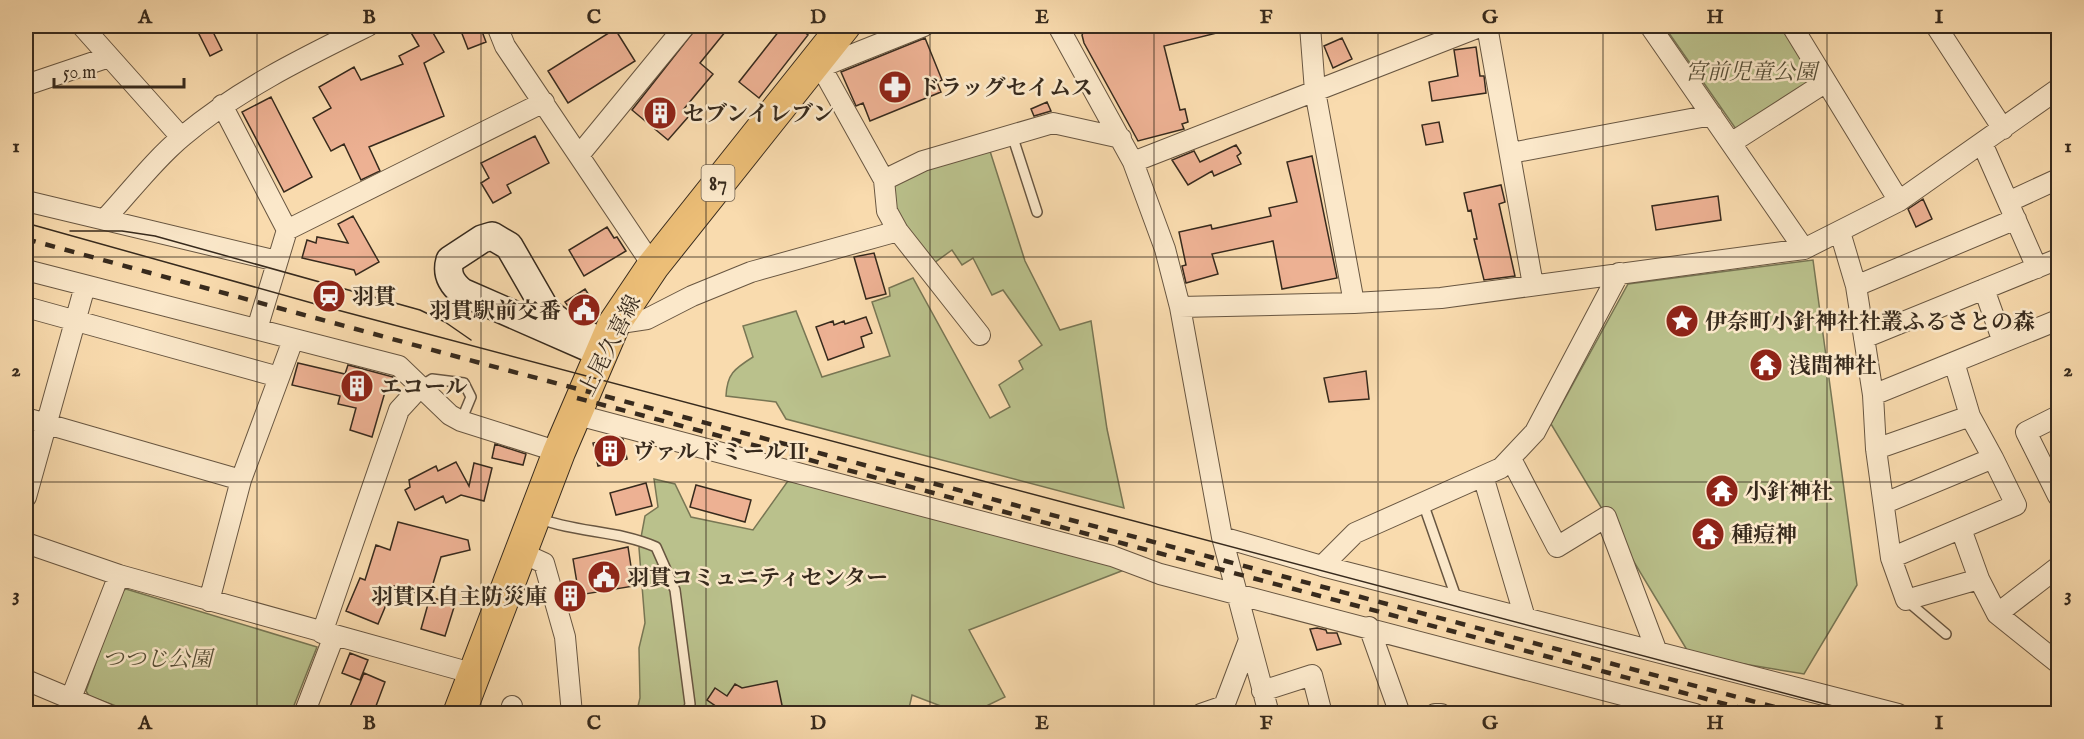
<svg xmlns="http://www.w3.org/2000/svg" width="2084" height="739" font-family="'IM FELL English','Noto Serif JP',serif">
<rect width="100%" height="100%" fill="#f9dbae"/>
<filter id="stains"><feTurbulence type="fractalNoise" baseFrequency=".00333" numOctaves="4"/><feColorMatrix values="0 0 0 0 .2 0 0 0 0 .09 0 0 0 0 .02 0 0 0 .5 -.17"/></filter>
<radialGradient id="worn" r=".72"><stop offset=".6" stop-color="#630" stop-opacity="0"/><stop offset="1" stop-color="#630" stop-opacity=".3"/></radialGradient>
<path fill="#bac18c" stroke="#787654" stroke-width="1.5" d="M1664 26H1784L1819 82 1738 132Z
M989 148 1025 261 1060 330 1091 321 1107 429 1124 508 786 419 776 402 726 396C727 374 734 369 753 357L743 326 796 311 822 377 890 356 872 302 890 296 889 288 913 278 990 418 1010 407 999 385 1023 369 1019 361 1042 345 1003 290 992 295 973 258 962 265 952 250 934 263 897 222 890 184 926 165Z
M1813 260 1857 585 1804 674 1690 655 1551 424 1628 284Z
M790 478 1105 559 1124 570 969 630 1005 697 972 713H959L912 695 909 708 913 713 636 714 640 698 639 648 645 623 639 548 645 516 658 507 654 479 675 484 691 517 753 530Z
M126 589 317 647 291 713H135L89 696 86 691 120 592Z"/>
<path fill="#edb193" stroke="#372a1d" stroke-width="1.5" d="M210 26 222 50 210 56 198 32Z
M407 26H429L444 52 424 63 444 116 369 147 380 171 361 180 344 144 331 151 313 118 331 108 319 87 354 67 361 80 403 64 399 56 419 46Z
M459 26H480L486 42 468 49Z
M698 26H730L700 63 713 74 683 110 689 116 668 140 632 110Z
M783 26H796L808 35 759 98 739 82Z
M1087 26H1225V31L1164 46 1180 110 1185 109 1188 122 1182 124 1184 129 1138 141 1084 43 1082 35Z
M615 29 635 61 568 103 548 71Z
M925 38 942 80 937 82 941 92 870 121 863 103 856 106 841 72Z
M1342 38 1352 59 1333 68 1324 46Z
M1476 47 1480 76H1484L1486 93 1432 101 1429 82 1458 76 1454 50Z
M271 97 312 177 284 192 242 112Z
M1047 102 1051 111 1034 116 1031 109Z
M1439 122 1443 142 1426 145 1422 125Z
M535 136 549 163 507 185 511 193 493 203 481 183 489 178 481 163Z
M1236 145 1241 153 1237 156 1241 164 1214 176 1212 171 1188 185 1172 160 1194 151 1200 162Z
M1312 156 1337 278 1282 289 1273 241 1212 254 1218 274 1186 283 1182 266 1186 265 1179 232 1211 225 1212 229 1271 216 1269 208 1297 202 1287 162Z
M1501 185 1505 202 1499 204 1515 276 1484 280 1474 239H1477L1471 210 1468 211 1464 193Z
M1718 196 1721 220 1656 230 1652 206Z
M1923 199 1932 219 1916 227 1908 209Z
M353 216 379 262 356 275 354 270 302 258 307 240 316 243 317 237 348 243 338 224Z
M607 227 614 238 617 237 626 251 584 276 569 250Z
M874 253 886 294 866 299 854 257Z
M585 289 596 306 582 315 570 309 565 302Z
M866 317 872 333 861 337 864 347 828 360 816 327 833 321 834 325 844 321 845 324Z
M298 363 345 374 348 365 393 377 388 393 385 392 372 437 350 430 356 408 338 404 340 396 292 385Z
M1366 371 1369 399 1329 402 1324 378Z
M618 438 623 439 627 459 598 466 593 443Z
M495 444 526 454 523 465 492 458Z
M456 462 469 486 474 463 492 468 484 501 461 495 446 503 443 496 415 510 405 490 410 487 409 480 436 466 438 471Z
M646 483 652 506 616 515 610 493Z
M696 485 751 500 745 522 690 507Z
M398 522 468 540 470 550 441 557 429 597 394 586 378 624 346 611 360 578 365 580 376 545 390 550Z
M628 547 634 586 579 595 573 559Z
M430 597 455 604 445 636 421 629Z
M1317 628 1326 630 1327 633H1337L1341 644 1317 650 1310 629Z
M350 653 368 660 360 680 342 673Z
M364 673 385 682 373 714H347Z
M777 681 783 710 768 714H712L717 707 707 700 715 688 727 696 735 684 742 688Z"/>
<g fill="none" stroke-linecap="round" stroke-linejoin="round">
<g stroke="#685641" stroke-width="12">
<path id="lane" d="M1012 135 1037 212
M421 386 432 379 464 383 471 397 461 421
M1423 503 1457 600
M538 518C576 533 618 530 656 547L675 590 690 704 687 714
M1906 600 1946 634"/>
</g>
<g stroke="#685641" stroke-width="22">
<path id="street" d="M82 26 181 137
M497 26 505 46 653 266
M1058 26 1133 162 1165 249 1180 307 1222 537 1269 714
M1310 26 1315 91 1354 303
M1487 26 1533 285
M1650 26 1804 249
M1792 26 1899 201
M1936 26 2003 129
M821 67 924 26
M26 85 109 57
M222 105 287 230
M1731 143 1826 82
M1982 143 2008 202
M1511 153 1712 115
M580 154 685 26
M1133 162 1482 26
M884 180 923 161 1053 123 1121 138
M26 201 277 261
M104 220C130 192 154 160 183 136 239 89 303 58 368 26
M898 231 980 335
M1840 232 1856 286 1873 395 1876 449 1891 558 1906 600 1979 579 1997 614 2058 663
M2037 268 2008 202 2058 179
M26 270 399 366 450 415 461 421 559 452
M1856 286 2016 219
M1984 289 2003 342
M26 307 279 377
M1180 307 1354 303 1441 298 1804 249 1899 201 2058 89
M614 324 647 319 692 296 751 272 898 231 887 211 884 180 821 67 815 62
M257 329 287 230 544 102
M1864 338 2058 259
M1954 362 1970 416 1993 458
M1873 395 2058 320
M574 414 1112 556 1160 574 1695 714
M2058 416 2026 432 2058 496
M26 418 241 480
M1876 449 1970 416
M1511 459 1557 547 1606 517 1657 652
M1483 476 1525 618
M26 497 85 286
M1885 503 1993 458 2016 505 1891 558
M1961 529 1979 579
M1222 537 1322 566 1898 714
M26 543 119 575 475 674
M522 553 544 563 565 637 572 714
M1322 566 1355 533 1501 468 1535 432 1619 273
M209 601 241 480 293 340
M1997 614 2058 567
M1369 627 1400 714
M322 633 399 410 421 386
M26 680 107 714
M1262 691 1312 675 1322 714
M71 698 119 575
M304 714 334 636
M510 714 512 706
M1201 714 1224 706 1249 640
M1435 714H1441"/>
</g>
<g stroke="#372a1d" stroke-width="30">
<path id="secondary" d="M492 236 509 246 547 312 560 322 589 336 602 348 585 346 462 292C451 283 446 274 450 260L482 239Z"/>
</g>
<g stroke="#372a1d" stroke-width="34">
<path id="primary" d="M459 714 559 452 614 324 653 266 844 26"/>
</g>
<use href="#lane" stroke="#fbe8ca" stroke-width="9"/>
<use href="#street" stroke="#fbe8ca" stroke-width="20"/>
<use href="#secondary" stroke="#fbe8ca" stroke-width="27"/>
<use href="#primary" stroke="#ecbe77" stroke-width="32"/>
<path stroke="#372a1d" stroke-width="1.5" d="M26 223 326 307 1863 714
M70 231H122L155 236 420 310 445 322 471 340"/>
<path stroke="#372a1d" stroke-width="4.5" stroke-dasharray="10 10" stroke-linecap="butt" d="M26 239 484 364 1801 714
M577 398 1763 714"/>
</g>
<path fill="none" stroke="#372a1d" stroke-width="1.5" stroke-opacity="0.55" d="M257 26V714M481 26V714M706 26V714M930 26V714M1154 26V714M1378 26V714M1603 26V714M1827 26V714M26 257H2058M26 482H2058"/>
<defs>
<g id="pharmacy-disc" transform="scale(1.725)"><circle r="9.5" fill="#8f2418" stroke="#fbe8ca"/><path d="M-2-6h4v4h4v4h-4v4h-4v-4h-4v-4h4Z" fill="#fff"/></g>
<g id="building-disc" transform="scale(1.725)"><circle r="9.5" fill="#8f2418" stroke="#fbe8ca"/><path d="M-4-6H4V6H1V3H-1V6H-4ZM-2.5-4.3h1.7v1.8h-1.7ZM.8-4.3h1.7v1.8H.8ZM-2.5-1h1.7V.8h-1.7ZM.8-1h1.7V.8H.8Z" fill="#fff"/></g>
<g id="station-disc" transform="scale(1.725)"><circle r="9.5" fill="#8f2418" stroke="#fbe8ca"/><path d="M-3-6H3Q5-6 5-4V2Q5 4 3 4L4.5 6H3L1.5 4h-3L-3 6H-4.5L-3 4Q-5 4-5 2V-4Q-5-6-3-6ZM-3.5-4v3h7v-3ZM-3.5 1v1.5H-2V1ZM2 1v1.5H3.5V1Z" fill="#fff"/></g>
<g id="civic-disc" transform="scale(1.725)"><circle r="9.5" fill="#8f2418" stroke="#fbe8ca"/><path d="M-.6-6.5H3V-4.5H.6V-3L4-1V1h2V6H-6V1h2V-1L-.6-3ZM-1.2 2.5V6h2.4V2.5Z" fill="#fff"/></g>
<g id="sight-disc" transform="scale(1.725)"><circle r="9.5" fill="#8f2418" stroke="#fbe8ca"/><path d="M0-6L1.8-2.2L6-1.7L2.9 1.2L3.7 5.4L0 3.3L-3.7 5.4L-2.9 1.2L-6-1.7L-1.8-2.2Z" fill="#fff"/></g>
<g id="temple-disc" transform="scale(1.725)"><circle r="9.5" fill="#8f2418" stroke="#fbe8ca"/><path d="M0-6L5-2H3V0L6.5 2.5H4V6H1.5V3h-3V6H-4V2.5H-6.5L-3 0V-2H-5Z" fill="#fff"/></g>
</defs>
<g fill-rule="evenodd">
<use href="#pharmacy-disc" x="895" y="87"/>
<use href="#building-disc" x="660" y="113"/>
<use href="#station-disc" x="329" y="296"/>
<use href="#civic-disc" x="584" y="310"/>
<use href="#sight-disc" x="1682" y="321"/>
<use href="#temple-disc" x="1766" y="365"/>
<use href="#building-disc" x="357" y="386"/>
<use href="#building-disc" x="610" y="451"/>
<use href="#temple-disc" x="1722" y="491"/>
<use href="#temple-disc" x="1708" y="534"/>
<use href="#civic-disc" x="604" y="577"/>
<use href="#building-disc" x="570" y="596"/>
</g>
<g text-anchor="middle" stroke-width="5" stroke-linejoin="round" paint-order="stroke">
<rect fill="#fbe8ca" stroke="#726351" stroke-width="1.5" x="701.5" y="165" width="33" height="36" rx="4.5"/>
<g font-size="21" font-weight="bold" fill="#372a1d">
<text x="718" y="190">87</text>
</g>
<g font-size="22" font-style="italic" fill="#585039" stroke="#fbe8ca">
<text x="1751" y="79">宮前児童公園</text>
<text x="157" y="666">つつじ公園</text>
</g>
<g font-size="22" font-weight="bold" fill="#372a1d" stroke="#fbe8ca" text-anchor="start">
<text x="918" y="95">ドラッグセイムス</text>
<text x="683" y="121">セブンイレブン</text>
<text x="352" y="304">羽貫</text>
<text x="561" y="318" text-anchor="end">羽貫駅前交番</text>
<text x="1705" y="329">伊奈町小針神社社叢ふるさとの森</text>
<text x="1789" y="373">浅間神社</text>
<text x="380" y="394">エコール</text>
<text x="633" y="459">ヴァルドミールⅡ</text>
<text x="1745" y="499">小針神社</text>
<text x="1731" y="542">種痘神</text>
<text x="627" y="585">羽貫コミュニティセンター</text>
<text x="547" y="604" text-anchor="end">羽貫区自主防災庫</text>
</g>
<g font-size="22" fill="#372a1d" stroke="#fbe8ca">
<text transform="translate(609 345) rotate(-63)" y="8">上尾久喜線</text>
</g>
</g>
<rect width="2084" height="739" fill="none" stroke="#f9dbae" stroke-width="66"/>
<path d="M54 78v9h130v-9" fill="none" stroke="#372a1d" stroke-width="3"/>
<text x="63" y="78" font-size="18" fill="#372a1d" stroke="#fbe8ca" stroke-width="4.5" paint-order="stroke">50 m</text>
<rect x="33" y="33" width="2018" height="673" fill="none" stroke="#372a1d" stroke-width="2"/>
<g font-size="20" text-anchor="middle" font-weight="bold" fill="#372a1d">
<text x="145" y="23">A</text>
<text x="369" y="23">B</text>
<text x="594" y="23">C</text>
<text x="818" y="23">D</text>
<text x="1042" y="23">E</text>
<text x="1266" y="23">F</text>
<text x="1490" y="23">G</text>
<text x="1715" y="23">H</text>
<text x="1939" y="23">I</text>
<text x="16" y="152">1</text>
<text x="2068" y="152">1</text>
<text x="16" y="376">2</text>
<text x="2068" y="376">2</text>
<text x="16" y="601">3</text>
<text x="2068" y="601">3</text>
<text x="145" y="729">A</text>
<text x="369" y="729">B</text>
<text x="594" y="729">C</text>
<text x="818" y="729">D</text>
<text x="1042" y="729">E</text>
<text x="1266" y="729">F</text>
<text x="1490" y="729">G</text>
<text x="1715" y="729">H</text>
<text x="1939" y="729">I</text>
</g>
<rect width="100%" height="100%" filter="url(#stains)"/>
<rect width="100%" height="100%" fill="url(#worn)"/>
</svg>
